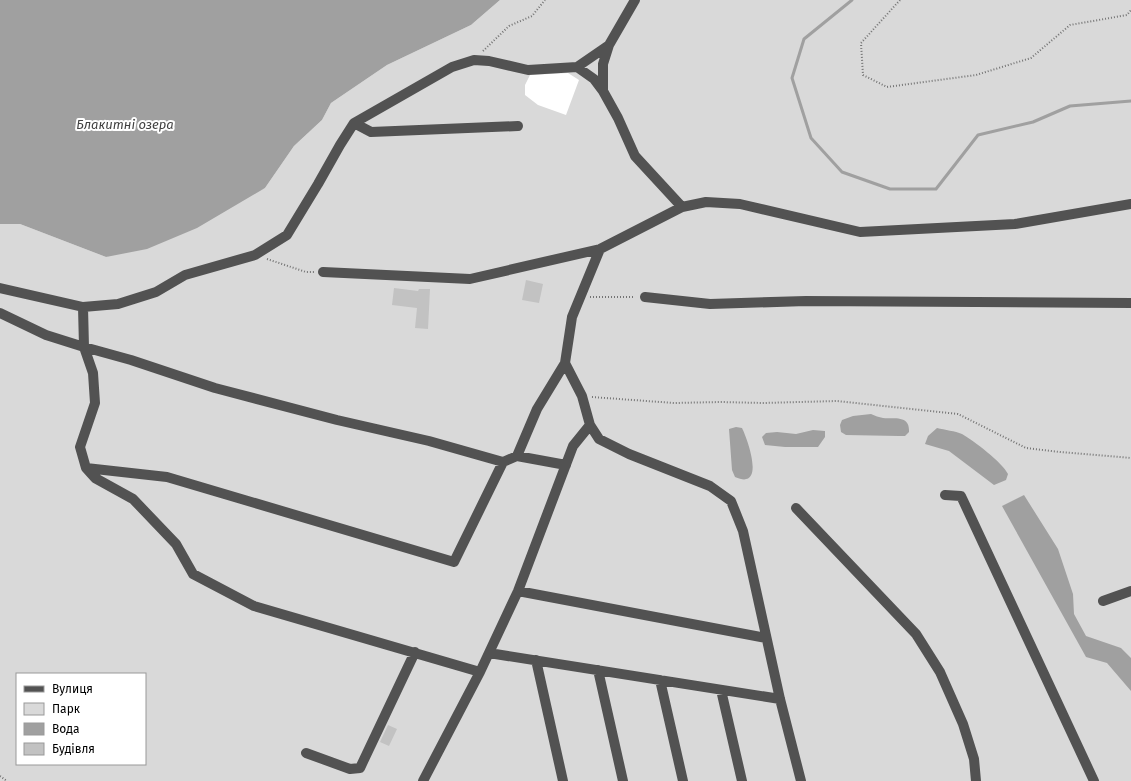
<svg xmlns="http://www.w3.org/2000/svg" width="1131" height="781" font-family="'Fira Sans',sans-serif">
<rect width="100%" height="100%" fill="#fff"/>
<path fill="#d9d9d9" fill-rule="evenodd" d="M500 0H1131V781H0V224H20L106 257 265 188 294 146 322 120 331 103 387 65 471 25ZM568 73 579 80 566 115 538 105 525 95V85L530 75ZM17 674H145V764H17Z"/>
<path fill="#a0a0a0" d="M0 0H500L471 25 387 65 331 103 322 120 294 146 265 188 197 228 147 249 106 257 20 224H0Z
M871 414C875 416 879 417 883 418 895 419 910 415 909 432L905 436H899L846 435 841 432 840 425 842 420 853 416Z
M736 427 742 428C748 440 766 491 735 477L732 470 729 429Z
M937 428C945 430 955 431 962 434 974 441 1002 462 1008 474L1006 480 994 485 949 451 925 444 928 436Z
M813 430 825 431V437L818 447H785L765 445 762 437 766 433 777 432 796 434Z
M1024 495 1058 549 1073 594 1074 614 1086 636 1121 648 1131 658V691L1107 663 1086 657 1002 506Z"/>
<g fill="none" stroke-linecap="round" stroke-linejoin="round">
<path stroke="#a0a0a0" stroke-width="3" d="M852 0 804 39 792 78 811 138 842 172 890 189H936L978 135 1033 122 1070 106 1131 101"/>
</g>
<path fill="#c2c2c2" d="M526 280 543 284 539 303 522 300Z
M394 288 418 291 419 289H430L428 329 415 328 417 308 392 305Z
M388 725 397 729 389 746 380 742Z"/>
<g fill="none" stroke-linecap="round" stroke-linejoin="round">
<path stroke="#747474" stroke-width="2" stroke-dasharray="1 2" stroke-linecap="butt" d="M900 0 861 43 863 75 887 87 976 75 1031 58 1070 25 1127 15 1131 10
M483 51 509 26 532 16 545 0
M267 259 306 272H314
M590 297H635
M592 397 674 403 721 402 763 403 837 401 958 414 1026 448 1060 452 1131 458
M0 776 7 781"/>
<path stroke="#525252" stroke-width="10" d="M577 67 609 45
M603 91V64L609 45 635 0
M354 123 371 132 518 126
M323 272 470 279 600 249 682 207 706 202 740 204 860 232 1015 224 1131 204
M0 288 83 307 118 304 156 292 185 275 255 255 287 235 318 184 340 145 354 123 452 67 474 60 489 61 528 70 577 67 594 79 603 91 618 118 635 156 682 207
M645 297 710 304 806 301 1131 303
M83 307 84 347 93 373 95 403 80 447 86 468 95 478 133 499 176 544 193 574 254 606 480 672
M0 313 46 335 84 347 131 360 215 388 337 420 429 441 503 462
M590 425 599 439 629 454 710 486 731 501 743 531 780 699 801 781
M517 456 537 409 565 363
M86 468 167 477 454 562 503 462 517 456 566 465
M945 495 961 496 1094 781
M796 508 916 634 940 672 963 724 974 759 976 781
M518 591 766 638
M1103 601 1131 591
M489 653 780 699
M536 660 563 781
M598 670 623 781
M660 680 683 781
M721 690 742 781
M306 753 350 769 360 768 415 652
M423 781 480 672 518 591 573 446 590 425 582 396 565 363 572 317 600 249"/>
</g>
<g text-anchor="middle" stroke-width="4" stroke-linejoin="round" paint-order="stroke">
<g font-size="13" font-style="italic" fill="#414141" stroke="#fff">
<text x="125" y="129">Блакитні озера</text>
</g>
</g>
<rect x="16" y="673" width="130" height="92" fill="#ffffff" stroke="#999999"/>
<rect x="24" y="686" width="20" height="6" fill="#525252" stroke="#999999"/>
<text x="52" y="693" font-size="12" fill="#000000">Вулиця</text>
<rect x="24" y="703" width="20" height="12" fill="#d9d9d9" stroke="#999999"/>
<text x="52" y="713" font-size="12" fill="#000000">Парк</text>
<rect x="24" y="723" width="20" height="12" fill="#a0a0a0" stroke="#999999"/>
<text x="52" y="733" font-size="12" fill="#000000">Вода</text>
<rect x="24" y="743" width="20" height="12" fill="#c2c2c2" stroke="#999999"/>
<text x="52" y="753" font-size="12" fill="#000000">Будівля</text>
</svg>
